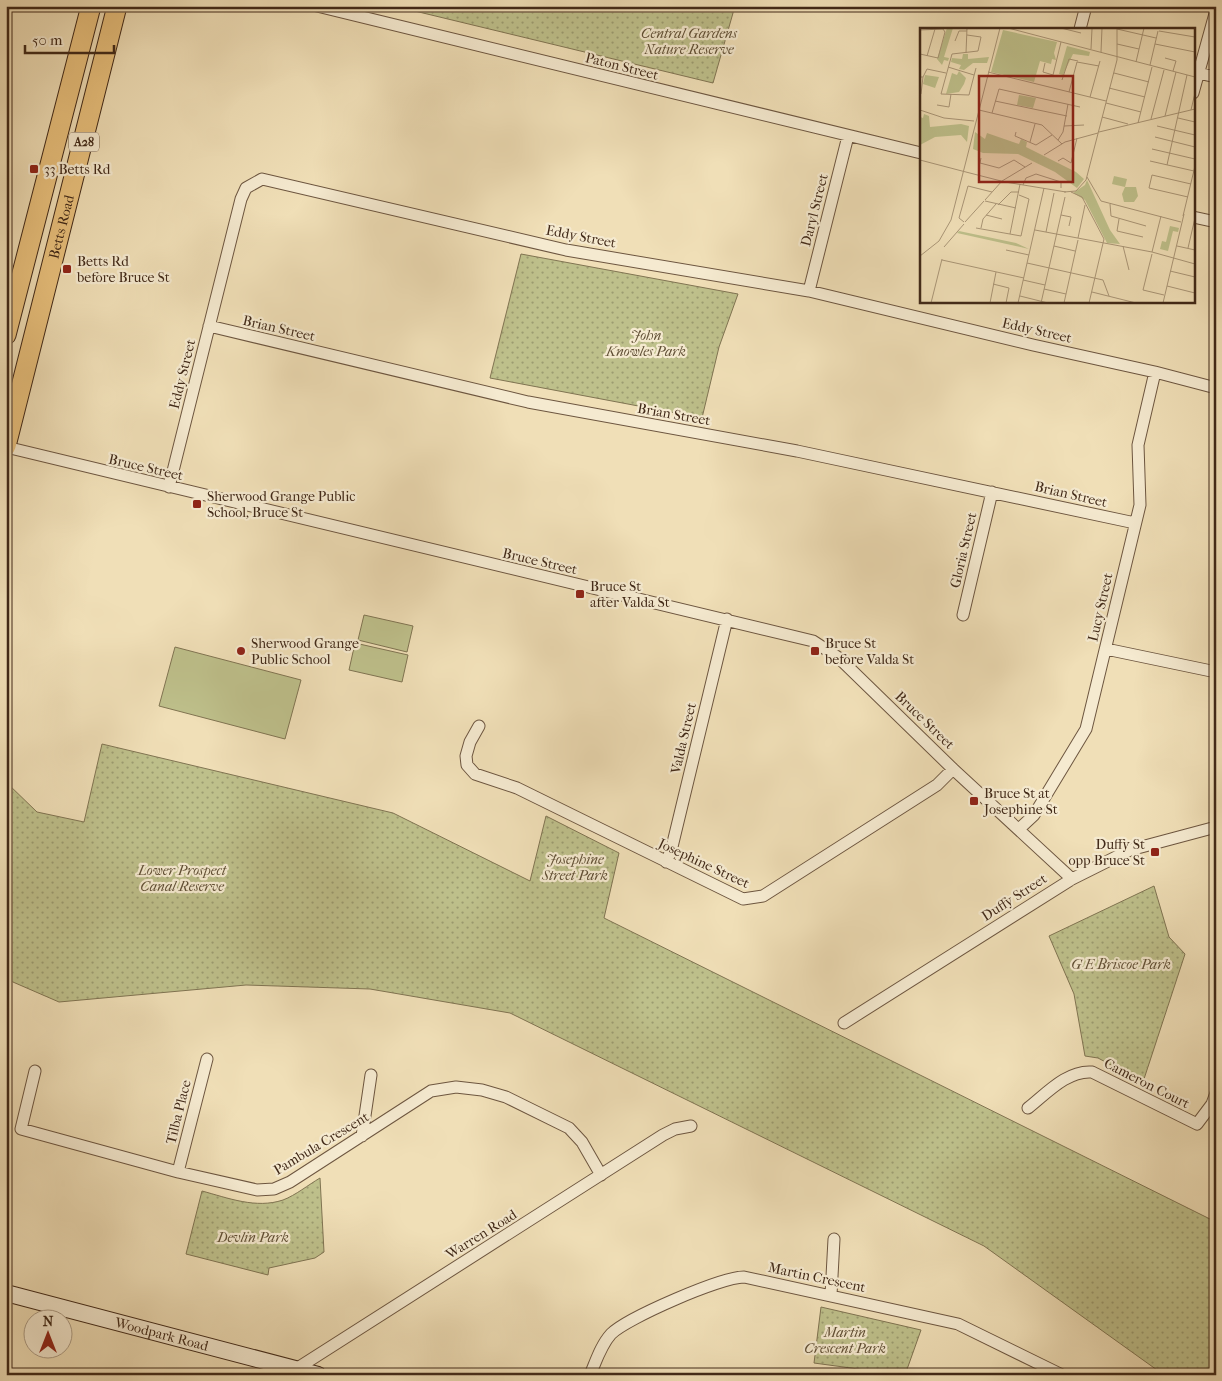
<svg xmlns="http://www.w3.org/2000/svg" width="1222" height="1381" font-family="'IM FELL French Canon',serif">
<defs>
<pattern id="park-dots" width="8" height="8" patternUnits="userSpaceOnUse" patternTransform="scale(1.25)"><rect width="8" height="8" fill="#bec08b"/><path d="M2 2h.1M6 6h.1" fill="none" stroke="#9c9c71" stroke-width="1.8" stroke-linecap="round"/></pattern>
</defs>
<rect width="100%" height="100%" fill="#f0dfb7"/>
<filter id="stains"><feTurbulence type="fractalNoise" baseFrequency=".004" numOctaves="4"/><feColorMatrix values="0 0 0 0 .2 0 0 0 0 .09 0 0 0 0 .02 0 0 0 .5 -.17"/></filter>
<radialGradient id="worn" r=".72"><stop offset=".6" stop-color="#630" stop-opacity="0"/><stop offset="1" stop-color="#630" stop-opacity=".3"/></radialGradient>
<path fill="url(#park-dots)" stroke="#807452" d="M394 6H735L713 83Z
M521 254 738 294 719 347 702 418 490 378Z
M102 744 393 813 530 881 546 816 619 853 604 918 1216 1222V1375H1164L984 1246 510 1013 370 989 246 985 59 1002 6 979V782L37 812 84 822Z
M1154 886 1169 937 1185 954 1143 1082 1098 1058 1085 1056 1074 994 1049 936Z
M320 1178 324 1252 315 1258 269 1268 268 1275 186 1254 202 1191C228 1198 256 1209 283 1200 296 1195 308 1185 320 1178Z
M821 1307 921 1330 905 1375H872L873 1371 814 1363Z"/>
<path fill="#bec08b" stroke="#807452" d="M364 615 413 626 407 652 358 640Z
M355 643 408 655 402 682 349 670Z
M175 647 301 680 285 739 159 706Z"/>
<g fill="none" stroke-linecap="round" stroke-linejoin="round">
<g stroke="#6d5640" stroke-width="13">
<path id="minor" d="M317 6 921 153
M1080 29 1086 6
M1198 73 1216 77
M1193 93 1216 10
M1193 217 1216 222
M809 291 848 136
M209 326 528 402 797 451 1135 523
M6 447 813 641 839 658 953 769 1072 879
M169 487 241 199 246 188 262 179 566 250 809 291 1033 345 1155 372 1216 388
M963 615 992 492
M1106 649 1216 672
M479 726 470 742 466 756 467 765 475 774 517 788 743 899 763 896 937 785 953 769
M1019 829 1034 815 1086 729 1140 505 1138 445 1155 372
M666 862 671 851 727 619
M844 1023 1072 879 1130 850 1216 827
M35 1071 21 1129 178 1172 257 1190 274 1189 290 1182 431 1091 456 1087 482 1090 506 1097 569 1128 582 1142 601 1175
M1028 1108C1046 1094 1067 1070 1092 1072L1197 1124 1212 1104 1216 1093
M362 1136 371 1075
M178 1172 207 1059
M831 1295 834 1239
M293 1371 663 1135 675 1129 691 1126
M590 1375C596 1361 601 1345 611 1334 627 1318 721 1277 744 1277L958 1324 1062 1375"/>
</g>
<g stroke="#412918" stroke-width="18">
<g id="secondary">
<path id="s1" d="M6 1293 318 1375"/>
</g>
</g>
<g stroke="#412918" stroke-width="21">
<g id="trunk">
<path d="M6 335 91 6"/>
<path id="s2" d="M6 446 117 6"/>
</g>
</g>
<use href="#minor" stroke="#f5ead0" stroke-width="11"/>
<use href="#secondary" stroke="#f5ead0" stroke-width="16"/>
<use href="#trunk" stroke="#e8c07c" stroke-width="19"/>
</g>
<g fill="#8f2418" stroke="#f5ead0" stroke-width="2">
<rect x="29" y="164" width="10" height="10" rx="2.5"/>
<rect x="62" y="264" width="10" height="10" rx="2.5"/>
<rect x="192" y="499" width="10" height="10" rx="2.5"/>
<rect x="575" y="589" width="10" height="10" rx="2.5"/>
<circle cx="241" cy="651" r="5"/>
<rect x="810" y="646" width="10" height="10" rx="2.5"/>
<rect x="969" y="796" width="10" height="10" rx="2.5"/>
<rect x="1150" y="847" width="10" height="10" rx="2.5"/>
</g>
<g text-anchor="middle" stroke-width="4.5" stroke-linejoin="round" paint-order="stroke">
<rect fill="#f5ead0" stroke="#77634f" stroke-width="1" x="69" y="132.5" width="30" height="19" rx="4"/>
<g font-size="12" font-weight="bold" fill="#412918">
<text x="84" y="146">A28</text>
</g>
<g font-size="14" font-style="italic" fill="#604f35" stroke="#f5ead0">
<text x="689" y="38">Central Gardens<tspan x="689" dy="16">Nature Reserve</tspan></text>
<text x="646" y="340">John<tspan x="646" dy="16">Knowles Park</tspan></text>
<text x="575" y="864">Josephine<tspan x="575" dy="16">Street Park</tspan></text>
<text x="182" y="875">Lower Prospect<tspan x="182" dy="16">Canal Reserve</tspan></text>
<text x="1121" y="969">G E Briscoe Park</text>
<text x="253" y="1242">Devlin Park</text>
<text x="845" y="1337">Martin<tspan x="845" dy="16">Crescent Park</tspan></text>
</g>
<g font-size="14" fill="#412918" stroke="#f5ead0">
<text transform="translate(622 66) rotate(14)" y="5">Paton Street</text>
<text transform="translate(814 210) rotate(-76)" y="5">Daryl Street</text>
<text dy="5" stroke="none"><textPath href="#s2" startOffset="226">Betts Road</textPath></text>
<text transform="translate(581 236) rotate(11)" y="5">Eddy Street</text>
<text transform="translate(279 328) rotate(13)" y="5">Brian Street</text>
<text transform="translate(1037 330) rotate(13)" y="5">Eddy Street</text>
<text transform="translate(182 374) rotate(-76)" y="5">Eddy Street</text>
<text transform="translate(674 414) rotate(10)" y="5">Brian Street</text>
<text transform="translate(146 467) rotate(13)" y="5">Bruce Street</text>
<text transform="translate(1071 494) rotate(13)" y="5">Brian Street</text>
<text transform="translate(963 550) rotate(-77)" y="5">Gloria Street</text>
<text transform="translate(540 561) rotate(13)" y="5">Bruce Street</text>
<text transform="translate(1100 607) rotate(-77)" y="5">Lucy Street</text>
<text transform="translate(925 720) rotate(44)" y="5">Bruce Street</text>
<text transform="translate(683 738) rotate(-77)" y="5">Valda Street</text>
<text transform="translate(704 863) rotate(25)" y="5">Josephine Street</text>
<text transform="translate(1014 897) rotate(-33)" y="5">Duffy Street</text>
<text transform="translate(1147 1083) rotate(27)" y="5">Cameron Court</text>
<text transform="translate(178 1112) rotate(-76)" y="5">Tilba Place</text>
<text transform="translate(321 1143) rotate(-31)" y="5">Pambula Crescent</text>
<text transform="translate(481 1234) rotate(-32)" y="5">Warren Road</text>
<text transform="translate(817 1277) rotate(12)" y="5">Martin Crescent</text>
<text dy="5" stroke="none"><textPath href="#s1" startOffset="161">Woodpark Road</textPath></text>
</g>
<g font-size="14" fill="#412918" stroke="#f5ead0" text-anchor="start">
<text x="44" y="174">33 Betts Rd</text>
<text x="77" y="266">Betts Rd<tspan x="77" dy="16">before Bruce St</tspan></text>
<text x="207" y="501">Sherwood Grange Public<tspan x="207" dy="16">School, Bruce St</tspan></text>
<text x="590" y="591">Bruce St<tspan x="590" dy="16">after Valda St</tspan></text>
<text x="251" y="648">Sherwood Grange<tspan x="251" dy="16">Public School</tspan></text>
<text x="825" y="648">Bruce St<tspan x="825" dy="16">before Valda St</tspan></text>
<text x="984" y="798">Bruce St at<tspan x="984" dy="16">Josephine St</tspan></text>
<text x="1145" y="849" text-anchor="end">Duffy St<tspan x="1145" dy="16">opp Bruce St</tspan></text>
</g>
</g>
<g transform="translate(920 28)">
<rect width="275" height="275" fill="#f0dfb7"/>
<path d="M39 203 96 215 109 221 37 205Z" fill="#bec08b"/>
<path d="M27 0H33L24 29 29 30 28 33 24 32 22 37 17 31ZM83 2 137 14 134 25 136 32 132 31 131 36 120 33 114 54 71 44ZM147 18 170 24 169 28 153 26 143 47 139 46ZM43 26H48V31L69 29 67 35H53L44 42 39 41 41 37 31 34 32 30 42 31ZM39 43 46 50 44 56 39 64 26 66 32 45 37 47ZM5 47 19 49 15 60 3 56ZM99 67 116 70 113 80 97 77ZM4 86 9 88 10 99 41 96 49 98 47 114 41 107 15 109 0 117V89L3 90ZM55 104 65 111 67 105 99 116 101 111 107 114 106 119 156 144 164 151 157 160 135 144 98 126 63 125 53 121ZM167 152 190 202 200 216 187 215 165 172 153 165 165 157ZM250 198 259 200 258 204 253 203 248 223 240 221 242 213 246 214Z" fill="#bec08b"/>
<path d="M194 148 207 151 205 159H216L218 168 214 174H204L202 166 205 159 192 156Z" fill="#bec08b"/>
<path fill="none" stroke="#aa9677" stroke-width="1" d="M88 0 275 49M141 0 161 5M197 1 236 10M239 3 275 9M47 7 61 9 58 23 32 26 21 66 49 67 56 40M35 13 39 3H47M197 16 219 21M235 16 275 24M171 21 172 1M181 24 182 0M46 25 47 0M0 26 18 30 25 4 23 1 0 2M7 28 15 1M245 30 256 33 253 43M216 34 224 0M125 35 123 44 133 47 141 14M230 37 238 3M28 39 54 47M68 44 186 73M194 45 229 54M0 49H3L7 41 26 45M142 52 149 31 158 33M189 60 225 69M149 64 157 34 179 38M1 66 3 49M170 69 180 33M75 73 147 88M186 75 221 84M17 77 29 79 31 66M0 82 24 90 54 93M59 82 122 97 142 116M271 82 275 65M72 85 79 61 160 79M245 88 256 44M182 89 208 96M258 90 275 94M231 91 244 42M218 95 232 39M144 98 164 97M237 98 275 107M96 104 95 108 116 117 132 107M179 104 275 81M235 109 275 119M138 112 143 104 148 76M110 114 115 96M232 121 275 131M124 127 145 114 178 105M61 130 60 135 79 140 94 132 105 139M0 132 42 143M138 133 143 130 151 135 157 110M230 133 274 143M247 137 267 47M42 143 85 154 146 164M167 149 181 173 261 194M103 157 106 150 116 146 141 154V160M144 164 156 163 166 152 197 32V0M151 164 162 169 184 211 169 275M268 169 229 160 232 147 271 156M65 172 82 153 112 135M65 173 96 180M190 176 191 188 226 198M78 177 91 164H99M66 187 82 191M141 187 151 189 149 198M263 188 275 138M199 191 197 203 223 209M44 194 39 190 48 158 72 164M45 194 64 173M56 200 101 208 109 171 99 167M61 200 63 191 76 176M115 202 232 224 275 236M126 204 134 165M90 206 100 156M158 210 165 177M134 218 155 223M203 218 209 242M257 218 275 222M24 219 44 196M268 220 275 190M86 222 109 227M232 224 241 188M232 226 223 262 244 267M0 228 19 213 31 192 80 0M22 232 104 250M107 235 183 252 189 268M250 243 275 249M103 252 125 257M73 256 89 260 86 275M247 258 275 265M124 261 146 266M172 264 216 275M100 268 128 275M11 275 22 231M70 275 76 244M98 275 124 160M121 275 145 169M144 275 158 212M243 275 264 186"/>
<path fill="#8f2418" fill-opacity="0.15" stroke="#8f2418" stroke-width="2.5" d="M59 48H153V154H59Z"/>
<rect width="275" height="275" fill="none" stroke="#412918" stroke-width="2.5"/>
</g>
<rect width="1222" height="1381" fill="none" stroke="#f0dfb7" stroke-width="25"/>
<rect x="8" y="8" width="1207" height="1366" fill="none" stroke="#412918" stroke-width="2.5"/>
<rect x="12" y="12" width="1197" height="1356" fill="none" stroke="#412918"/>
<g transform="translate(48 1334)"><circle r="24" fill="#f5ead0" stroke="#ad9d86"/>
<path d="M0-4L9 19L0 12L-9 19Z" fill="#8f2418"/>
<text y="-8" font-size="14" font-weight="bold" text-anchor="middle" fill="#412918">N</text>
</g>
<path d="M25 45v8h89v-8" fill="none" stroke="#412918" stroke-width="2.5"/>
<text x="32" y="45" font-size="15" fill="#412918" stroke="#f5ead0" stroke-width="4" paint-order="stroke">50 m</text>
<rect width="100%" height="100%" filter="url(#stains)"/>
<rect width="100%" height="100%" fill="url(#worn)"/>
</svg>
